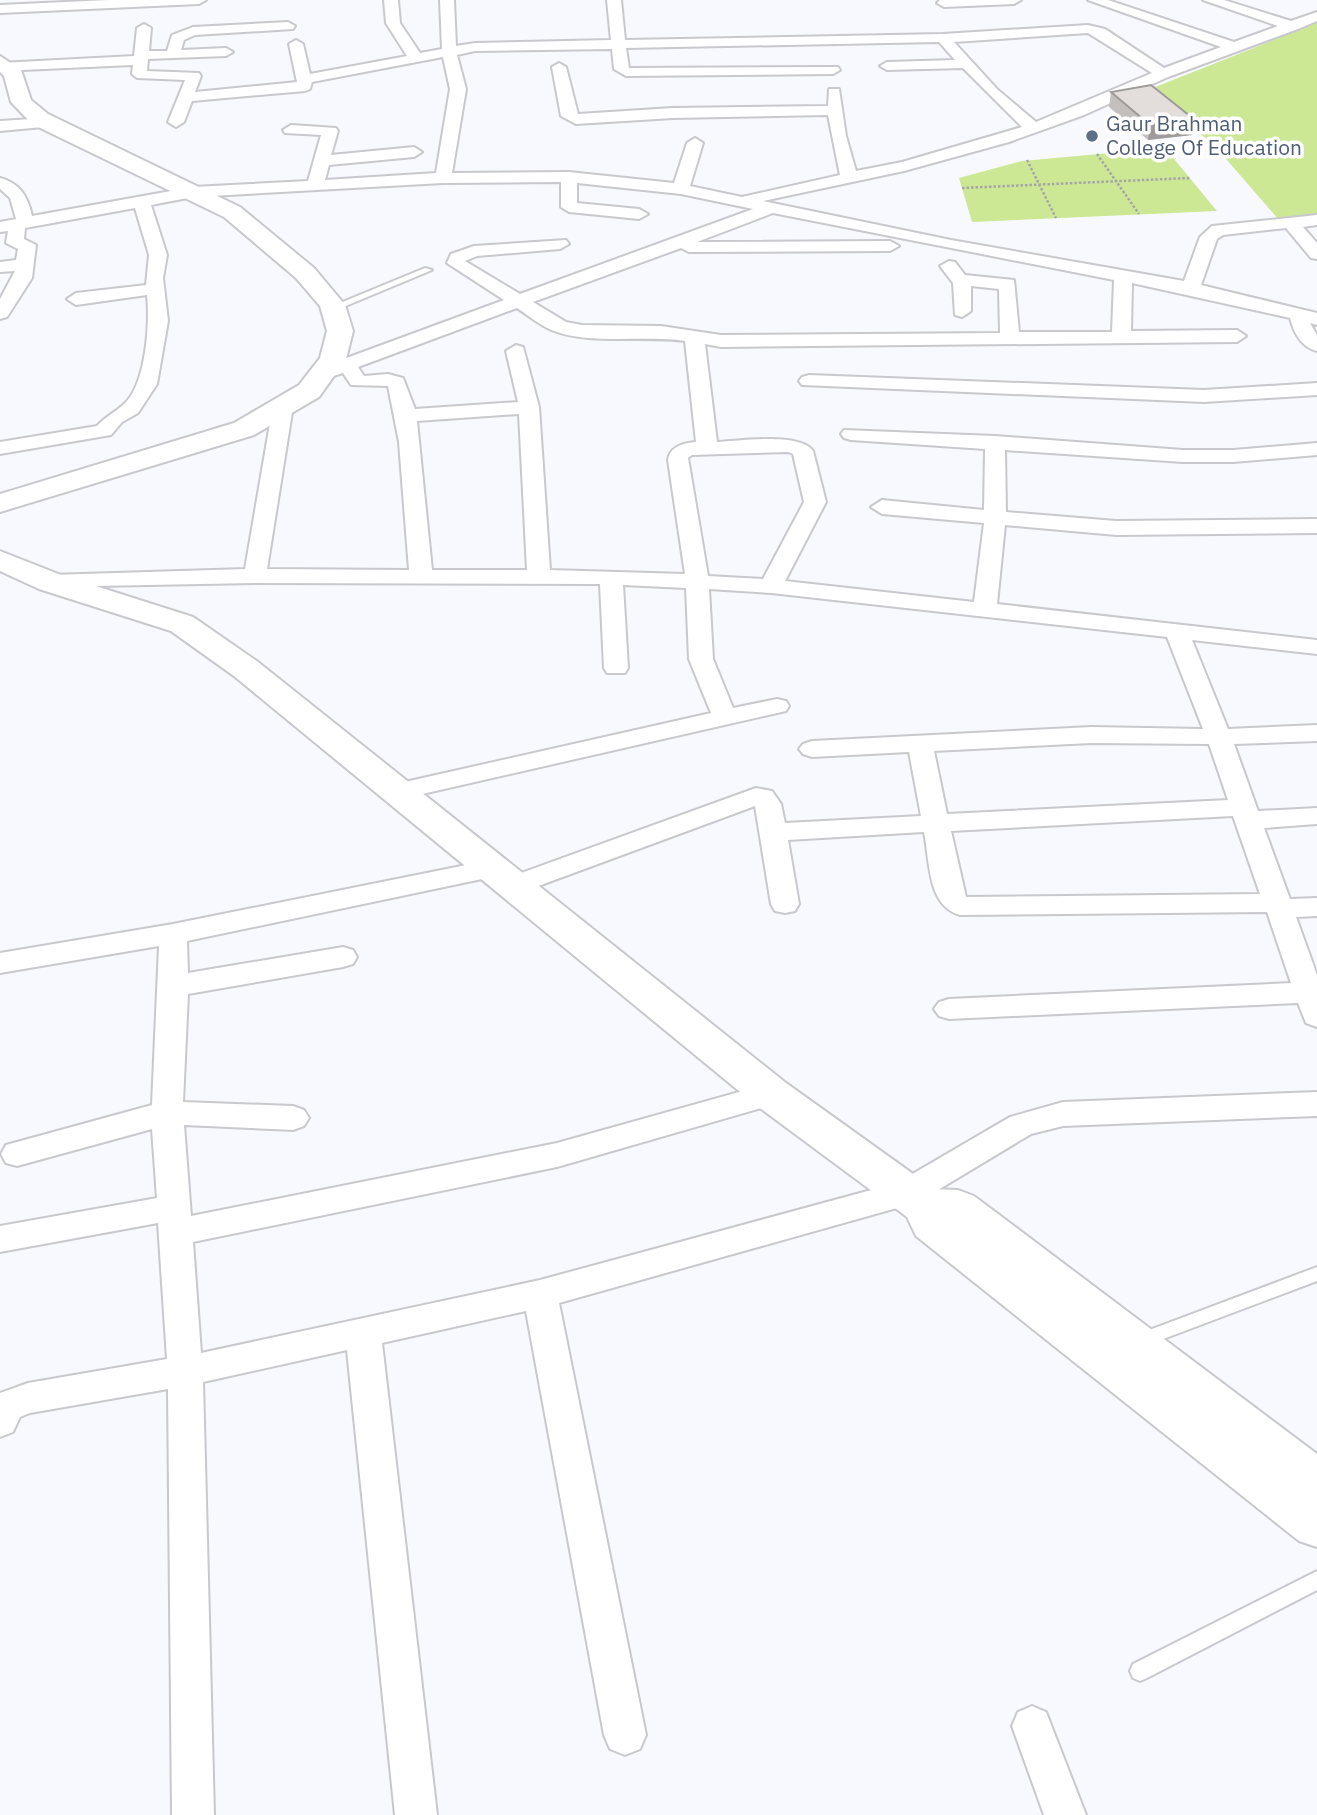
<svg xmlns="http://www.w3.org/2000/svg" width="1317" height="1815" font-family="'IBM Plex Sans',sans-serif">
<rect width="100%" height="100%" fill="#f8f9fe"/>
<path fill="#cce895" d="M1317 23V216L1279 220 1214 145 1145 91Z
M1165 148 1217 211 972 222 959 178 1022 161Z"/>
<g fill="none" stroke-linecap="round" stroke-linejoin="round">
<g stroke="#c8c8cd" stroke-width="4">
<path id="service" d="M425 268 432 270 336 310 328 308Z
M1317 1267V1281L1142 1347 1136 1345 1133 1340 1136 1335Z
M1317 1571V1590L1147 1678 1140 1681 1133 1678 1130 1671 1133 1664Z"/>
</g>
<g stroke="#c8c8cd" stroke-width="4">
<path id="minor" d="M108 0H206L199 4 0 13V5Z
M384 0H398L400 23 420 53 442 49 440 0H454L456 46 475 43 611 40 607 0H621L625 40 943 34 1088 25 1105 29 1164 68 1221 47 1088 0H1108L1234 42 1278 26 1203 0H1224L1291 21 1317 12V21L1298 29 1168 77 1084 115 1009 142 904 171 763 201 951 240 1184 281 1200 237 1212 226 1317 215V225L1303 227 1317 243V259L1311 258 1286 228 1223 235 1217 239 1201 285 1317 313V325L1310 323 1317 335V351C1301 347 1294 333 1290 318L1132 283 1131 331 1237 330 1246 336 1237 342 721 347 705 344 717 442C739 441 800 432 813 451L826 502 785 581 974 602 984 523 882 514 871 507 882 500 984 510 985 449 851 440 844 438 841 434 844 430 995 436 1183 450H1233L1317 443V455L1233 462H1183L1005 450 1006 512 1116 521 1317 519V533L1116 535 1005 525 997 604 1317 640V654L1192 640 1228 729 1317 725V741L1234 744 1258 811 1317 808V824L1264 828 1290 899 1317 898V916L1296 917 1317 975V1027L1306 1023 1298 1003 949 1019 939 1016 934 1009 939 1002 949 999 1291 983 1267 912 960 915C927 906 930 861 924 832L788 840 799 904 795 911 785 913 775 911 771 904 755 806 522 892 512 895 502 892 498 886 502 880 756 788 772 791 781 804 785 823 921 816 909 752 812 757 803 754 799 749 803 744 812 741 1091 727 1203 729 1167 637 771 593 709 589 713 659 733 708 777 699 786 701 789 706 786 711 396 800 387 798 383 792 387 786 711 713 689 659 686 588 623 585 628 668 625 673H607L604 668 600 584 255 583 42 587 39 582 50 575 245 569 273 406 283 400 293 406 267 569 409 570 399 442 388 386 351 385 343 373 321 380 314 378 311 374 314 370 504 300 447 263 451 254 474 246 566 240 569 244 560 249 477 256 465 261 520 294 753 209 681 194 577 183V203L639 209 648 214 639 219 569 212 561 207V182L443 183 193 197 151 205 167 255 163 278 168 321 157 384 138 413 122 422 111 435 0 454V442L97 426C105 417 114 413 123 405 146 386 150 324 147 295L76 305 67 299 76 293 146 285 149 255 135 208 25 228 24 239 36 245 32 278 7 317 0 319V299L15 271 0 272V262L16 260 18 249 6 243 8 231 0 232V222L16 219 10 198 0 189V178C20 183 28 197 32 216L193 187 308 181 321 135 285 133 283 130 291 125 336 128 338 131 331 155 414 147 422 152 414 157 329 165 325 180 436 173 450 89 443 57 312 82 310 89 305 91 192 101 184 122 176 127 168 122 185 80 137 78 132 74 133 65 0 71V63L134 56 137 28 144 24 151 28 149 51H167L172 35 193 27 288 22 295 26 293 29 195 35 184 40 181 50 226 48 233 52 226 56 148 59 147 71 199 73 201 76 195 92 297 82 289 44 296 40 303 44 310 74 407 56 386 23ZM1088 33 1152 73 1036 122 998 90 954 42ZM939 42 955 60 887 62 880 66 887 70 963 68 1022 127 902 162 856 171 846 136 839 89H829L828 106 673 108 578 114 566 67 559 63 552 67 561 116 576 124 673 118 828 115 840 175 742 197 690 186 703 143 695 138 687 143 674 183 569 172 452 173 466 89 457 55 475 51 612 49 614 69 626 76 833 74 840 70 838 67 629 68 626 48ZM773 213 1114 280 1112 332H1019L1014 280 965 275 955 262 949 261 940 266 953 283 955 315 962 317 971 311V286L999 289 1000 333 721 335 661 326 582 325 566 322 533 302 681 248 689 252 890 251 899 246 890 241 697 242ZM517 308C529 316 541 326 554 331 590 345 645 335 685 341L696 442C684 443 670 446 668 460L685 574 550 570 539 407 523 347 516 345 506 351 518 402 415 409 403 378 388 374 364 376 358 367ZM519 414 527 570H432L417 421ZM788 452 793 454 804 502 763 579 708 576 688 458 692 455ZM1091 743 1209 744 1228 800 947 814 934 751ZM1233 816 1260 894 966 897 951 831Z
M940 0H1021L1014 4 944 7 937 3Z
M48 118 54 120V126L0 131V121Z
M809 375 1204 390 1317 383V395L1204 402 802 385 799 381 802 377Z
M491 860 501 863 505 869 501 875 187 941 188 973 343 947 353 950 357 957 353 964 343 967 188 994 183 1102 293 1106 304 1110 309 1118 304 1126 293 1130 184 1125 191 1216 557 1143 771 1083 782 1086 786 1094 782 1102 557 1167 193 1242 201 1353 540 1280 897 1183 1010 1117 1063 1102 1317 1092V1116L1063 1126 1031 1134 918 1202 559 1303 646 1735 640 1749 625 1755 610 1749 604 1735 526 1311 382 1343 437 1815H395L347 1350 203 1382 214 1815H172L168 1389 30 1413 20 1417 13 1432 0 1437V1393L28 1383 167 1359 158 1223 0 1252V1226L157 1198 152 1129 17 1166 6 1163 1 1154 6 1145 152 1105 159 946 0 973V953L173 924Z
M1032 1706 1046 1712 1086 1815H1044L1012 1726 1018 1712Z"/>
</g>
<g stroke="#c8c8cd" stroke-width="4">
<path id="trunk" d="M0 56 21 70 31 100 48 114 240 207 314 268 345 305 353 331 346 359 319 397 254 435 0 512V494L234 423 299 385 320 358 327 331 320 306 296 278 224 217 32 124 11 102 4 76 0 72Z
M0 551 61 575 193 617 258 662 786 1083 934 1189 958 1190 974 1196 1317 1454V1547L1299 1541 916 1236 907 1217 756 1105 234 676 171 631 39 589 0 571Z"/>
</g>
<path stroke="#a5a5a8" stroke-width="2.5" stroke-dasharray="2.5 2" stroke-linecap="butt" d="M1097 154 1139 214
M1027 160 1056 218
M962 188 1190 178"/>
<use href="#service" fill="#fff" fill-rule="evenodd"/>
<use href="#minor" fill="#fff" fill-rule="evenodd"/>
<use href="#trunk" fill="#fff" fill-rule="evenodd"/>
</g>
<path fill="#c3bfbd" d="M1111 92 1195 120 1192 135 1148 140 1109 107Z"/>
<path fill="#9f9b9a" d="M1195 120 1192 135 1148 140 1150 125Z"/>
<path fill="#e3dedc" stroke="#9f9b9a" stroke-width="2" d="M1151 85 1195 120 1150 125 1111 92Z"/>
<circle fill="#5c6f8a" stroke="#fff" stroke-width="2.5" cx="1092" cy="136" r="7"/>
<g text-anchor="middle" stroke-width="7" stroke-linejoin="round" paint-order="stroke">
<g font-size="21" fill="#4e5e75" stroke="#fff" text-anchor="start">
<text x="1106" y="131">Gaur Brahman<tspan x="1106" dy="24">College Of Education</tspan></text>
</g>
</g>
</svg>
